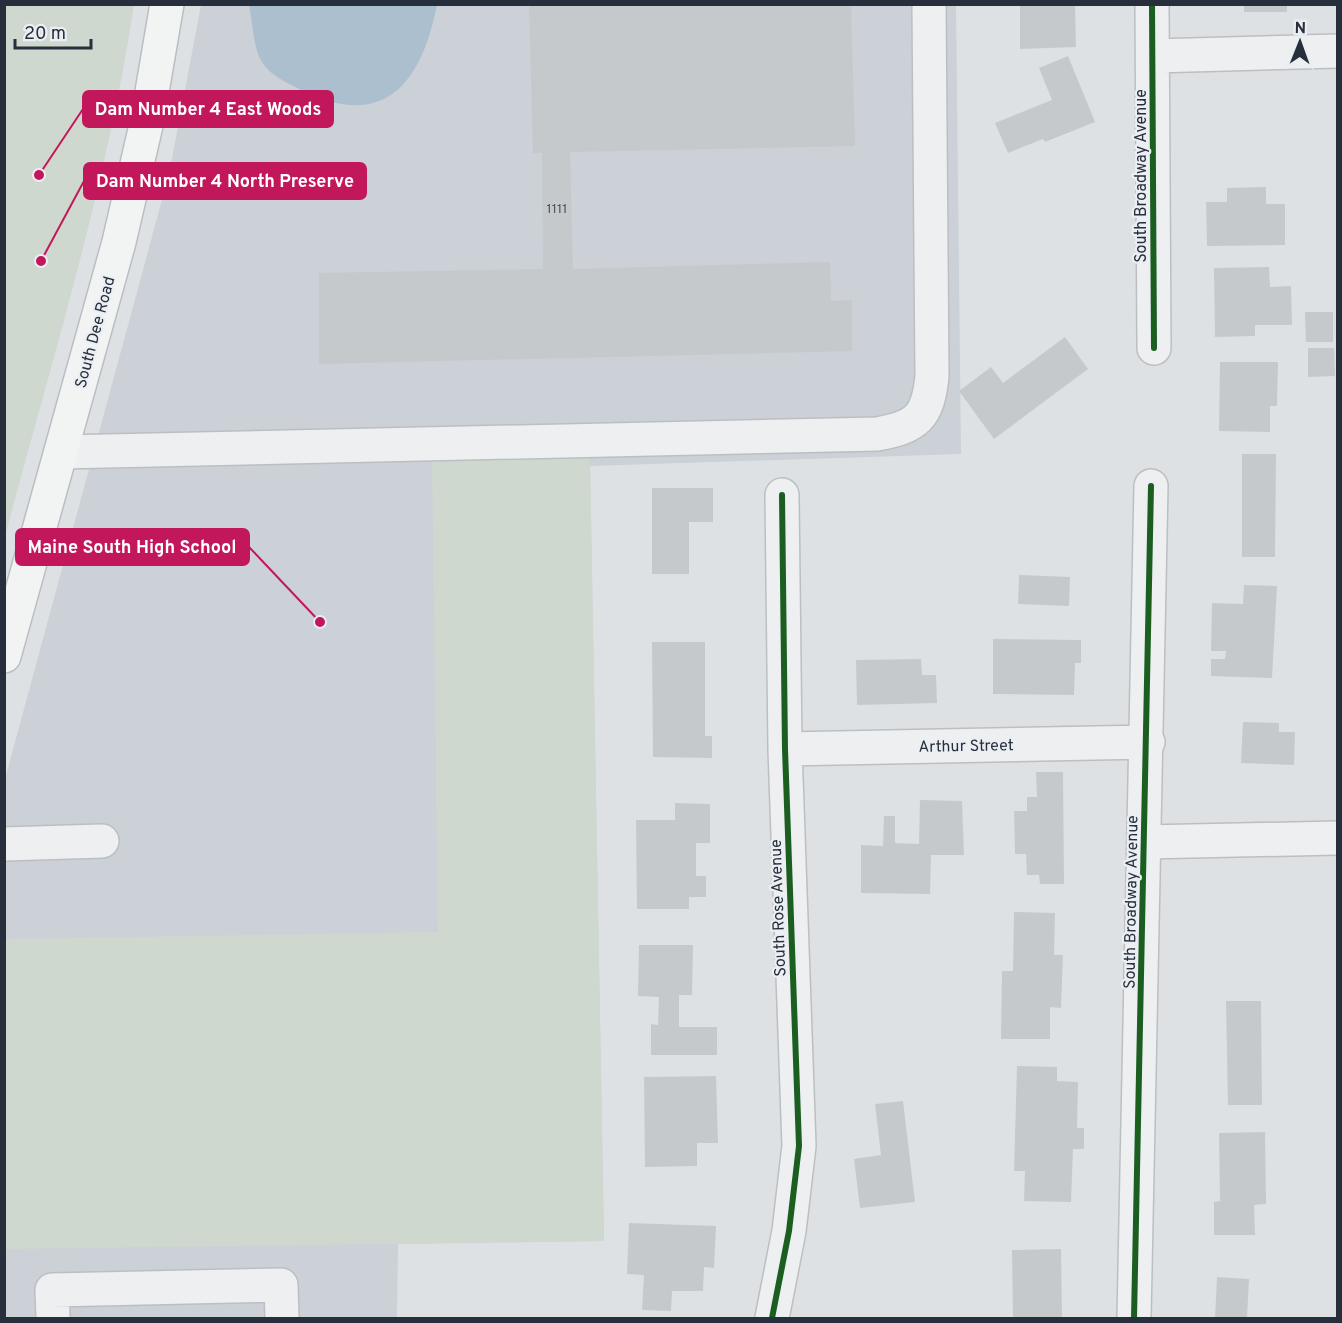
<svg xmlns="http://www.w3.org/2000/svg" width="1342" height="1323" font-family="Overpass,sans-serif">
<rect width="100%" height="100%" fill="#dee1e4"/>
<path fill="#ccd0d7" d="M201 5H956L961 454 590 466 604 1241 398 1244 397 1318H5V779L169 174Z"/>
<path fill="#cfd8cf" d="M4 5H134C107 184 52 360 5 536Z
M590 456 604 1241 5 1249 4 939 438 932 432 457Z"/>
<path fill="#acbfcf" d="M249 5V4L437 5C421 85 383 132 299 89 282 80 265 73 258 54 253 39 252 20 249 5Z"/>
<path fill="#c6c9cc" d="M529 4H851L855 146 570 152 573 269 830 262 831 301 852 300V351L319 364V273L543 269 542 153H533Z
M1020 4H1075L1076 47 1020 49Z
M1244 5H1287V12H1244Z
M1068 56 1095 122 1045 142 1043 139 1008 153 995 123 1052 100 1039 68Z
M1266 187V204H1285V245L1207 246 1206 202H1227V188Z
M1269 267 1270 287 1291 286 1292 325H1255V336L1215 337 1214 268Z
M1305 312H1333V342H1306Z
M1065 337 1088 369 994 439 959 391 991 367 1003 383Z
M1308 348H1334L1335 376 1308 377Z
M1220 362H1278L1277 406H1270V432L1219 431Z
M1242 454H1276L1275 557H1242Z
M652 488H713V522H689V574H652Z
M1019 575 1070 577 1069 606 1018 604Z
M1244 585 1277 586 1272 678 1211 676V659H1225L1226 651H1211L1212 603 1243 604Z
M993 639 1081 640V663H1075L1074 695 993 694Z
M652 642H705V736H712V758L653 757Z
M921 659 922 675H936L937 703 857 705 856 660Z
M1243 722 1279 723V732H1295L1294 765 1241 763Z
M1036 772H1063L1064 884H1040L1039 875H1027L1026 854H1015L1014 811H1027V797H1037Z
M920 800 962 801 964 855H931L930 894 861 893V845L883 846 884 816H895V843L919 844Z
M675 803 710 804V843H696V876H706V897H689V909H637L636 820H675Z
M1014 912 1055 913 1054 955H1063L1061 1008 1050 1007V1039H1001L1002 971H1013Z
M639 945H693L692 995H679V1027H717V1055H651V1024L658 1025 659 997 638 996Z
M1226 1001H1261L1262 1105H1228Z
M1017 1066 1057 1067V1081L1078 1082 1077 1128H1084V1149H1073L1071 1202 1024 1201 1025 1171H1014Z
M716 1076 718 1143H697V1166L645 1167 644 1077Z
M903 1101 915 1202 860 1208 854 1159 881 1155 875 1104Z
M1265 1132 1266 1204 1254 1205 1255 1235H1214V1202L1220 1201 1219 1133Z
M629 1223 716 1226 714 1268 704 1267 703 1291H672L671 1311 642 1310 644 1275 627 1274Z
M1061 1249 1062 1318H1013L1012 1250Z
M1217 1277 1249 1279 1247 1318H1215Z"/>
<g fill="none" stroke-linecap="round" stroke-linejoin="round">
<g stroke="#bcbfc2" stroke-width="36">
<path id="minor" d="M1152 4 1154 348
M1153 56 1338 51
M61 452 877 434C917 427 928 417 932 376L929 4
M785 749 1148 742
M1145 842 1338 838
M4 844 102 841
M53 1318 52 1290 281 1285 282 1318
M772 1318 789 1231 799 1146 785 749 782 495
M1134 1318 1151 486"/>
</g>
<g stroke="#babec1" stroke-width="36">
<path id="major" d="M4 656 119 242 147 121 167 4"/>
</g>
<use href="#minor" stroke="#edeff0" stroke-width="33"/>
<use href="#major" stroke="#f2f4f4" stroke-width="33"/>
<g stroke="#ebeff4" stroke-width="10">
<path id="cycleway" d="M1152 4 1154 348
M772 1318 789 1231 799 1146 785 749 782 495
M1134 1318 1151 486"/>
</g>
<use href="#cycleway" stroke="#1b5e20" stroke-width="6"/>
</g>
<g text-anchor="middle" stroke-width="4.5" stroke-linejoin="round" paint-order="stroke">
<g font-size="14" fill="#4f5660">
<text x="557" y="213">1111</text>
</g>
<g font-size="16" fill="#262f3b" stroke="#ebeff4">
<text transform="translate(1140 176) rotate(-90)" y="6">South Broadway Avenue</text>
<text transform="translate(94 332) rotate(-75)" y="6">South Dee Road</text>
<text transform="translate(966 745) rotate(-1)" y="6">Arthur Street</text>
<text transform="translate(1130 902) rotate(-89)" y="6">South Broadway Avenue</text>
<text transform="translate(777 908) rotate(-92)" y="6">South Rose Avenue</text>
</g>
</g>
<path fill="none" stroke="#c2185b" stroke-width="2" d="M39 175L83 109M41 261L84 181M320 622L249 547"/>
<g fill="#c2185b" stroke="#ebeff4" stroke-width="2">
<circle cx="39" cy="175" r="6"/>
<circle cx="41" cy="261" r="6"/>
<circle cx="320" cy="622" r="6"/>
</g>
<g fill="#c2185b" stroke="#c2185b" stroke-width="2">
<rect x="83" y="91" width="250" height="36" rx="6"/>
<rect x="84" y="163" width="282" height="36" rx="6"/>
<rect x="16" y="529" width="233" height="36" rx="6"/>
</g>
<g font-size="18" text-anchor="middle" font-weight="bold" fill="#fff">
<text x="208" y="115">Dam Number 4 East Woods</text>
<text x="225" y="187">Dam Number 4 North Preserve</text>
<text x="132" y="553">Maine South High School</text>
</g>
<rect width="1342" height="1323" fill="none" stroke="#262f3b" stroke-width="12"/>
<g transform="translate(1300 42) rotate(1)" stroke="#ebeff4" stroke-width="4.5" paint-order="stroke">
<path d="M0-4.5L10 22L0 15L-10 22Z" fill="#262f3b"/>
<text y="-9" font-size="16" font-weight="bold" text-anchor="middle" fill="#262f3b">N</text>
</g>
<path d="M15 39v9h76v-9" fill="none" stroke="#262f3b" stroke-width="3"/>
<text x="24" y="39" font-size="18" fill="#262f3b" stroke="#ebeff4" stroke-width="4.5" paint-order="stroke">20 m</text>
</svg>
